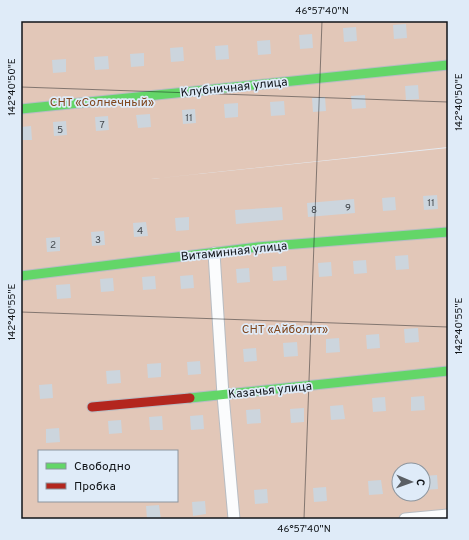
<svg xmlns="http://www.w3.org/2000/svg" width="469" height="540" font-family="Overpass,sans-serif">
<rect width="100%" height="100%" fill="#e5ebf2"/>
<path fill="#e2c7b8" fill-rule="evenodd" d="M21 21H448V147L151 179 448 148V519H21ZM39 451H177V501H39ZM399 470H423V494H399Z"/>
<path fill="#ccd5dd" d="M406 24 407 38 394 39 393 25Z
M356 27 357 41 344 42 343 28Z
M312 34 313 48 300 49 299 35Z
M270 40 271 54 258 55 257 41Z
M228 45 229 59 216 60 215 46Z
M183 47 184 61 171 62 170 48Z
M144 53V66L131 67 130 54Z
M108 56 109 69 95 70 94 57Z
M66 59V72L53 73 52 60Z
M418 85 419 99 406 100 405 86Z
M365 95 366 108 352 109 351 96Z
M325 97 326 111 313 112 312 98Z
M284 101 285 115 271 116 270 102Z
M238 103V117L225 118 224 104Z
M195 109 196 123 183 124 182 110Z
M150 114 151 127 138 128 136 115Z
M108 116 109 130 96 131 95 117Z
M66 121 67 135 54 136 53 122Z
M31 126 32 140H21V127Z
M437 195 438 209 424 210 423 196Z
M395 197 396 210 383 211 382 198Z
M354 199 355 213 308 217 307 203Z
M282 207 283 220 236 224 235 210Z
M189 217V230L176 231 175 218Z
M146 222 148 236 134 237 133 223Z
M104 231 105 245 92 246 91 232Z
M60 237V251L47 252 46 238Z
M408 255 409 269 396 270 395 256Z
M366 260 367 273 354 274 353 261Z
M331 262 332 276 319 277 318 263Z
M286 266 287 280 273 281 272 267Z
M249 268 250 282 237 283 236 269Z
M193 275 194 288 181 289 180 276Z
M155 276 156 289 143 290 142 277Z
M113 278 114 291 101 292 100 279Z
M70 284 71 298 57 299 56 285Z
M418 328 419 342 405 343 404 329Z
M379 334 380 348 367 349 366 335Z
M339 338 340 352 326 353V339Z
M297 342 298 356 284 357 283 343Z
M256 348 257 361 244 362 243 349Z
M200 361 201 374 188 375 187 362Z
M161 363V377L148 378 147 364Z
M120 370 121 383 107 384 106 371Z
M52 384 53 398 40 399 39 385Z
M424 396 425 410 411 411V397Z
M385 397 386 411 373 412 372 398Z
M343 405 345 419 331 420 330 406Z
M304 408V422L291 423 290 409Z
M260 409 261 423 247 424 246 410Z
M203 415 204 429 191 430 190 416Z
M162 416 163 430H150L149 417Z
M121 420 122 433 109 434 108 421Z
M59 428 60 442 46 443V429Z
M437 475 438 489 424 490 423 476Z
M381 480 383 494 369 495 368 481Z
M326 487 327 501 314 502 313 488Z
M267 489 268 503 255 504 254 490Z
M205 501 206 514 193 516 192 502Z
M159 505 161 519H147L146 506Z"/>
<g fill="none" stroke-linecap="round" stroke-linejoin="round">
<g stroke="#b7bcc2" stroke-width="13">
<path id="street" d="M214 253 223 395 234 519
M405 519 448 515"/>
</g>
<g stroke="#b7bcc2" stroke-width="11">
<path id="fast" d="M21 109 448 65
M21 276 258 247 448 232
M190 398 448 371"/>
</g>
<g stroke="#b7bcc2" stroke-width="11">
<path id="jam" d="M92 407 190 398"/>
</g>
<use href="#street" stroke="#fbfcfd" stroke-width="11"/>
<use href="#fast" stroke="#63d668" stroke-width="9"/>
<use href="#jam" stroke="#b3261e" stroke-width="9"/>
</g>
<path fill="none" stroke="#101418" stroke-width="1" stroke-opacity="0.45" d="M21 87 448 102M21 312 448 327M304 519 322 21"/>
<g text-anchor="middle" stroke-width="3.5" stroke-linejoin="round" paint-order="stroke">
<g font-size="10" fill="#42474c">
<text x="189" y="121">11</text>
<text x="102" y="128">7</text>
<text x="60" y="133">5</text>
<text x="431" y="206">11</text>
<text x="348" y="211">9</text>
<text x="314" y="213">8</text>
<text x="140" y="234">4</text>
<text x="98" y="243">3</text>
<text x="53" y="248">2</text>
</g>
<g font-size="12" fill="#101418" stroke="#dfebf8">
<text transform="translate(234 87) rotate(-6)" y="4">Клубничная улица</text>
<text transform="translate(234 251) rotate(-6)" y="4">Витаминная улица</text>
<text transform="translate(270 390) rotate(-6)" y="4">Казачья улица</text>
</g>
<g font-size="12" fill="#80471e" stroke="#dfebf8">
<text x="102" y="106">СНТ «Солнечный»</text>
<text x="285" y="333">СНТ «Айболит»</text>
</g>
</g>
<rect width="469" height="540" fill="none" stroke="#dfebf8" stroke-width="44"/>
<rect x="38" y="450" width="140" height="52" fill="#dfebf8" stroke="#8c959e"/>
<rect x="46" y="463" width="20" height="6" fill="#63d668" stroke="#8c959e"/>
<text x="74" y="470" font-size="12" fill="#101418">Свободно</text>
<rect x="46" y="483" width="20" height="6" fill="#b3261e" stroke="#8c959e"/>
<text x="74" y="490" font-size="12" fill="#101418">Пробка</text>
<g transform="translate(411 482) rotate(92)"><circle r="19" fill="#dfebf8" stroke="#8c959e"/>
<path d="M0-3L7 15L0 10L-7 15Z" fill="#5b5f64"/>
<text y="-6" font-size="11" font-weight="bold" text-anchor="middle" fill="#101418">С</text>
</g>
<rect x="22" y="22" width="425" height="496" fill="none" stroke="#101418" stroke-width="1.5"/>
<g font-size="10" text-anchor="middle" fill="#101418">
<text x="322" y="14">46°57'40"N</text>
<text transform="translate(11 87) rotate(-90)" y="4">142°40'50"E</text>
<text transform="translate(458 102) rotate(-90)" y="4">142°40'50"E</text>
<text transform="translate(11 312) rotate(-90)" y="4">142°40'55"E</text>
<text transform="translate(458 326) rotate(-90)" y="4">142°40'55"E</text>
<text x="304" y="532">46°57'40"N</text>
</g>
</svg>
